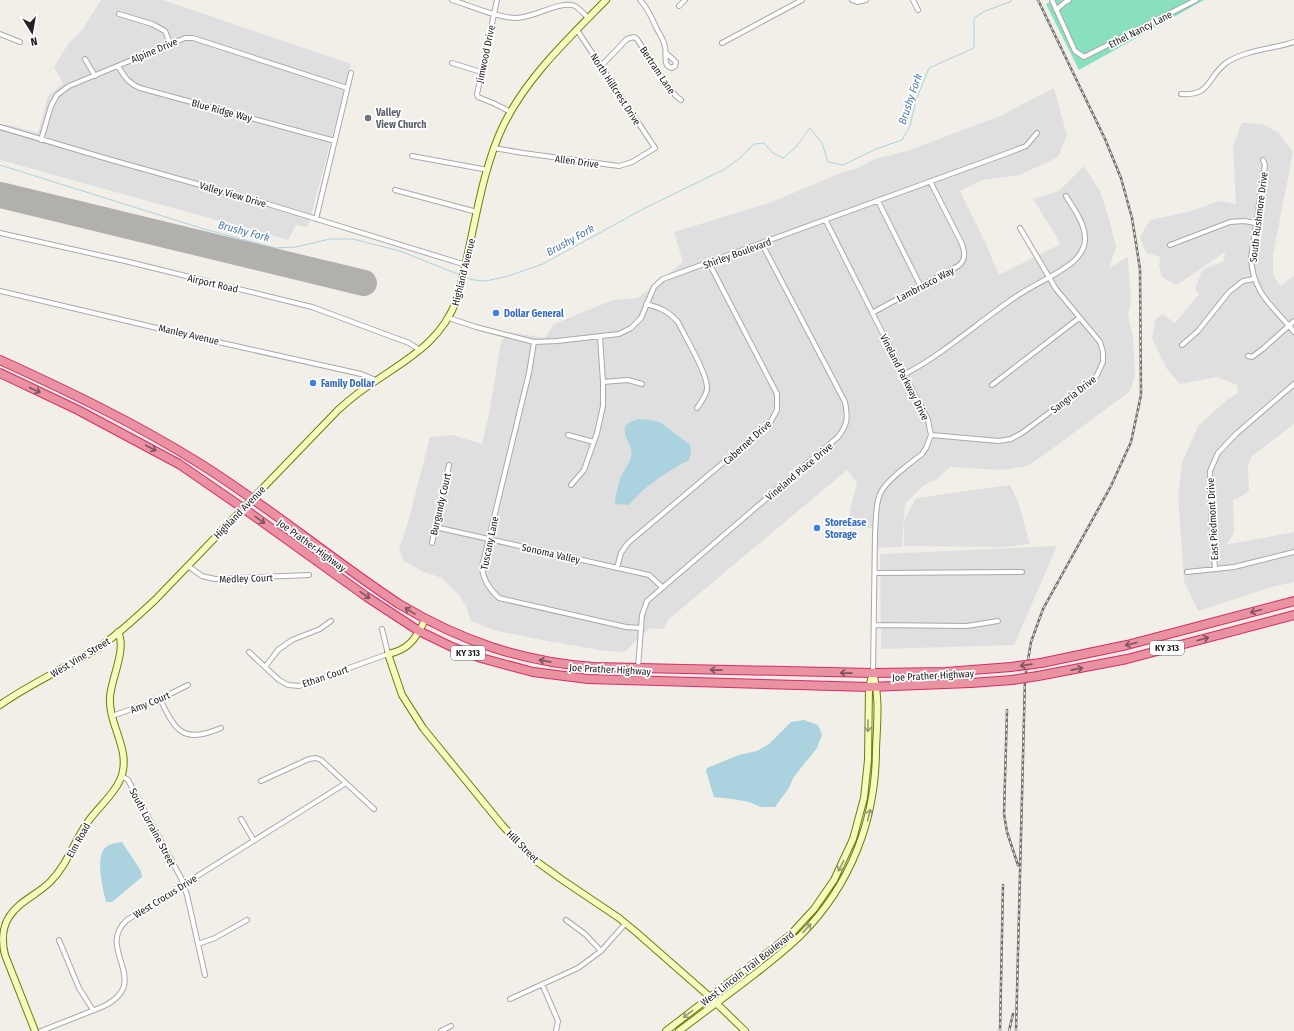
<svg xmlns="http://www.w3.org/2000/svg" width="1294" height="1031" font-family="'Fira Sans Condensed',sans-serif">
<rect width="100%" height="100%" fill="#f2efe9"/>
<path fill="#e0dfdf" d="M101 0H163L351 64 308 227 296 225 288 240 0 160V129L6 124 38 133 48 96 63 83 54 67 68 44 82 30Z
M1054 88 1067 135 1058 157 1020 175 982 180 960 191 985 242 999 275 1061 244 1033 199 1059 191 1084 166 1100 191 1109 219 1116 247 1109 268 1128 257 1131 303 1128 314 1133 338 1135 372 1132 386 1129 392 1041 457 1027 466 1002 470 950 467 936 480 924 485 905 504 902 547 873 548V528H850V509L857 483 847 470 669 619 664 629 650 628 624 652 605 651 537 639 493 630 471 621 466 606 459 595 442 578 424 572 404 561 399 549 409 519 430 437 452 435 482 444 489 414 501 341 510 332 545 338 554 324 613 300 638 298 683 262 674 232 769 203 843 172 855 169 875 159 907 151 1000 116Z
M1242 123 1262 124 1278 132 1293 152 1273 255V274L1280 286 1294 276V424L1252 456 1248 464 1249 490 1245 494 1233 500 1234 533 1226 545 1294 532V582L1272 587 1198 611 1184 581 1178 495 1182 463 1198 426 1228 399 1238 393 1237 385 1217 377 1180 384 1167 369 1152 339 1155 320 1162 314 1175 323 1199 294 1195 289 1202 270 1224 261 1225 252 1177 285 1163 278 1159 266 1160 257 1146 253 1140 237 1150 220 1192 211 1218 201 1236 204 1233 146Z
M1010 485 1018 501 1030 544 1004 547 904 546V521L916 498Z
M1057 546 1014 645 881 649 880 554Z"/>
<path fill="#88e0be" d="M1053 0H1204L1079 70 1046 4Z"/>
<path fill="#aad3df" d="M638 419 651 420 660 422 690 445 691 452 689 460C667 472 645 485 629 505L615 504C614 500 619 482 621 477 624 470 629 464 631 457 635 442 610 427 638 419Z
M804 720 818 725 822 735 817 748 793 778 789 788 775 807H761L749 802 733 799 714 797 706 771 707 768 739 755 757 751 769 744 791 722Z
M122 842 141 871 142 877 112 902H106C103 889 93 852 109 845 113 843 118 843 122 842Z"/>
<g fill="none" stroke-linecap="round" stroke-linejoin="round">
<path stroke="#aad3df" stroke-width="1" d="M0 165 204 229 275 248 296 247 330 239H353L400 251 460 275
M465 277 474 280 486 281 508 276 543 264 643 209 725 169 741 157 754 144 764 143 773 153 783 158 795 148 810 128 822 143 828 162 843 165 876 149 902 140 910 126 916 100 929 68 974 48V18L985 11 1010 2 1011 0"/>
<path stroke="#b1b0ac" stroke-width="26" d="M0 195 364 283"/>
<g stroke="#a9a9a9" stroke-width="6">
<path id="street" d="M452 0C471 6 495 17 515 18 533 19 559 0 575 6 580 9 584 14 588 18
M497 0 477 94 478 97 493 103 511 112
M640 0C648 8 651 17 656 27 659 34 664 39 665 47 667 54 662 66 672 68L675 66 676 62 666 53
M852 0 857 2 866 0
M913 0 918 10
M1052 0 1075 51 1084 57 1196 0
M679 6 685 0
M1056 10 1064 3 1069 0
M119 14 152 24 165 31 170 43
M0 34 20 42
M722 43 802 0
M85 59 95 76
M452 63 481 72
M118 66C124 76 128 83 140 88L335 141
M601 66 627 39 634 37 637 39 667 85 676 96 681 100
M1181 94C1212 96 1206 78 1226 63 1245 50 1273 49 1294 42
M0 127 108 159 268 204 466 265
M41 140 51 106 57 95 69 86 185 38H193L347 88
M494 148 523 153 619 166 632 162 655 148 577 30
M412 156 488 170
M1263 160 1265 165 1251 258C1253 294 1273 306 1294 332
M395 190 477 212
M878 201 921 287
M316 219 351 73
M826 221 881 330 928 420 931 435 926 448 922 454C911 463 885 481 880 494 875 506 876 521 875 534L873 673
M0 233 125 261 312 307 409 343 420 350
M1170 245 1230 222 1244 221 1256 223
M0 291 178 333 194 335 209 340 361 374 376 380
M646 304C661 308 668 311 678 322 685 337 708 374 707 389 706 396 701 402 697 408
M872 313 958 266C966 260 965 253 962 244L931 183
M449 318 476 327 534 342 557 341 619 334 631 328 641 318 654 287 663 279 1008 153 1026 146 1037 133
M534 342 529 373 482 567C483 580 489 589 499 598L626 627 641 628
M1182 345 1198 331 1229 292 1243 281 1254 279
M1248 356 1252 357 1264 348 1294 321
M905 374C945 353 977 323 1014 298 1032 285 1058 275 1074 261 1078 257 1082 252 1084 246 1089 228 1075 211 1066 196
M603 382 628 380 642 384
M992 385 1079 318
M568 435 594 442
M931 435 999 441 1011 439 1022 433 1093 380 1097 375 1103 362V352L1100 342 1056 289 1020 228
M571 485 584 470 597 433 603 406V382L600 337
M435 527 649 575 662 587
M432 543 449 465
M188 566 202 576 215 579 309 575
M617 568 621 553 628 543 770 423 777 410V394L709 263
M1215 569 1211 507 1210 471 1218 453 1236 434 1294 384
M1187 572 1234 567 1294 552
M875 573 1022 572
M875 625 967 626 998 621
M249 652 279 680 288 685 299 686 388 654 382 629
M265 667 278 650 292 640 320 629 331 621
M638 668 642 615 647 601 838 437C848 424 848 418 845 402L762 244
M160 699C176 732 183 744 221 728
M112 716 160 699 188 685
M122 776 128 780 181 878 187 895 205 975
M261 781 309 759 316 758 321 760 374 809
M241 819 254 841
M566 920 585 934 601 951
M59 940 79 988 93 1010
M198 944 215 938 247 920
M542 984 558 1021 556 1031
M510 999 578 968 601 951 625 924
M41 1031 102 1007C155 982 94 949 127 920L346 783
M441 1031 451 1026"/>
</g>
<g stroke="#707d05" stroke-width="8">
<path id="secondary" d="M425 620C416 638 409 650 388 654L402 695 423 728 502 825 515 839 536 861 561 879 619 918 636 932 710 997 745 1031
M0 705C31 683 66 668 98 648 119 634 138 616 156 599L338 410C350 399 363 389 377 380 411 357 442 340 457 299 473 243 479 175 504 124 528 76 569 38 606 0
M35 1031 5 955C2 943 2 928 9 917 19 901 37 895 50 882 67 865 74 842 87 823 97 808 113 796 120 780 133 751 108 726 110 697 111 679 127 649 118 632
M666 1031 771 950 790 935 814 909 834 880 853 839 864 798 868 760 869 687 873 673
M679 1031C702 1014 724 997 747 980 765 966 784 952 801 935 851 885 876 819 876 749 877 724 880 697 873 673"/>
</g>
<g stroke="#dc2a67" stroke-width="10">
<path id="highway" d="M0 360C68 391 135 423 199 463 268 506 331 559 399 604 461 641 522 662 594 667L873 673 946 672 1011 667
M0 373 78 410 179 464 243 508 367 597 419 631 452 647 481 658 533 672 588 679 869 687 971 683 1012 680
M1041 663 1127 645 1294 601
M1038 676 1127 659 1294 615"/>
</g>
<use href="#street" stroke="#fff" stroke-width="4"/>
<use href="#secondary" stroke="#f7fabf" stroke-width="6"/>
<use href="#highway" stroke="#e892a2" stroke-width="8"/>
<g stroke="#707070" stroke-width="2.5">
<path id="rail" d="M1007 710 1004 814 1007 832 1018 865
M1000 1031 1003 885
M1009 1031 1013 1014
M1016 1031 1025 678 1031 642 1043 609 1111 486 1131 442 1141 395 1140 269 1132 218 1121 178 1105 139 1038 0"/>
</g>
<use href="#rail" stroke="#fff" stroke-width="1" stroke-dasharray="3" stroke-linecap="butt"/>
<g stroke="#dc2a67" stroke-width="10" stroke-linecap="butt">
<path id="highway-bridge" d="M1011 667 1041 663
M1012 680 1038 676"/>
</g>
<use href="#highway-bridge" stroke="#e892a2" stroke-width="8"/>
</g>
<defs><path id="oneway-shaft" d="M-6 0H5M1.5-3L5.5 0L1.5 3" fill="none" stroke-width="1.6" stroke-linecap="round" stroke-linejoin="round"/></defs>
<g stroke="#7b545c">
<use href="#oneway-shaft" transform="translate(35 390) rotate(25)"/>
<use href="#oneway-shaft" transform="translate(151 448) rotate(28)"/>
<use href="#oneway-shaft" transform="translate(260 520) rotate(36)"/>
<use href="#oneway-shaft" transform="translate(365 595) rotate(35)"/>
<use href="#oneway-shaft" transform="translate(410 611) rotate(-149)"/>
<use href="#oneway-shaft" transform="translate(1256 611) rotate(165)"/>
<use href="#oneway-shaft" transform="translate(1203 639) rotate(-15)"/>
<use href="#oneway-shaft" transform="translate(1131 644) rotate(166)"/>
<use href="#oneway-shaft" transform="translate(545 661) rotate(-170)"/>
<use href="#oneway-shaft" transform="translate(1026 665) rotate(172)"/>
<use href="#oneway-shaft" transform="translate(1077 669) rotate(-11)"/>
<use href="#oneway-shaft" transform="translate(716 670) rotate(-179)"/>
<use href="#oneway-shaft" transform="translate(846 673) rotate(-179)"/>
</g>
<g stroke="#979978">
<use href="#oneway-shaft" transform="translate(868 726) rotate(91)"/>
<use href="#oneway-shaft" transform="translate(869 815) rotate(-76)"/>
<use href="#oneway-shaft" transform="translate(841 866) rotate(117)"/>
<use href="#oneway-shaft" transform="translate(807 928) rotate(-47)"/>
<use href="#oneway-shaft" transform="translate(688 1014) rotate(143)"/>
</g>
<circle fill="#6b7280" stroke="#fff" stroke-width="1.5" cx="368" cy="118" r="4"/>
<g fill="#3f7fe0" stroke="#fff" stroke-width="1.5">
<circle cx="496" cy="313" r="4"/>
<circle cx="313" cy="383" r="4"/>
<circle cx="817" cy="528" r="4"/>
</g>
<g text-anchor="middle" stroke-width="3.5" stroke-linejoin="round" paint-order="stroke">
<g fill="#fff" stroke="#646464" stroke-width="1">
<rect x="1150" y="641" width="34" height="14" rx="3"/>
<rect x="451" y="646" width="34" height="14" rx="3"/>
</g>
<g font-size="9" font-weight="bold" fill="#222">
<text x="1167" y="651">KY 313</text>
<text x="468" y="656">KY 313</text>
</g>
<g font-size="10" fill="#222" stroke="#fff">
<text transform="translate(1140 29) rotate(-27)" y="4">Ethel Nancy Lane</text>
<text transform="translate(154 50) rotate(-23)" y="4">Alpine Drive</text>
<text transform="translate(485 54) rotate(-78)" y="4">Jimwood Drive</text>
<text transform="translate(658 70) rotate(56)" y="4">Bertram Lane</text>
<text transform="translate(616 89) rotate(57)" y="4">North Hillcrest Drive</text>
<text transform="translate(222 110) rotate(15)" y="4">Blue Ridge Way</text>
<text transform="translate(577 161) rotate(8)" y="4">Allen Drive</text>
<text transform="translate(233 194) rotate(16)" y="4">Valley View Drive</text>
<text transform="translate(1258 217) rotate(-83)" y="4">South Rushmore Drive</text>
<text transform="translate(737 253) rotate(-20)" y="4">Shirley Boulevard</text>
<text transform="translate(463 272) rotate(-76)" y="4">Highland Avenue</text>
<text transform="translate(213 283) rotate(13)" y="4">Airport Road</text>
<text transform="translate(925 284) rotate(-28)" y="4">Lambrusco Way</text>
<text transform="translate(189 334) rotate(13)" y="4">Manley Avenue</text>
<text transform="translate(905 377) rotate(63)" y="4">Vineland Parkway Drive</text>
<text transform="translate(1073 394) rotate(-38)" y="4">Sangria Drive</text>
<text transform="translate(747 442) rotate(-42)" y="4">Cabernet Drive</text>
<text transform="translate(799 471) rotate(-40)" y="4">Vineland Place Drive</text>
<text transform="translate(440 504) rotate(-77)" y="4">Burgundy Court</text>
<text transform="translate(239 512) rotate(-46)" y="4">Highland Avenue</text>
<text transform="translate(1212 519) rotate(-93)" y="4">East Piedmont Drive</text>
<text transform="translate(489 543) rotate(-78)" y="4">Tuscany Lane</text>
<text transform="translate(312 545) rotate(36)" y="4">Joe Prather Highway</text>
<text transform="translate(551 553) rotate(13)" y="4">Sonoma Valley</text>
<text transform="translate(246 578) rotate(-2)" y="4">Medley Court</text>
<text transform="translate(80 657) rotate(-31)" y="4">West Vine Street</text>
<text transform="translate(610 669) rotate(3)" y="4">Joe Prather Highway</text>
<text transform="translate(933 675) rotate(-3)" y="4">Joe Prather Highway</text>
<text transform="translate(325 676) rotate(-19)" y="4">Ethan Court</text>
<text transform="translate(150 702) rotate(-22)" y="4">Amy Court</text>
<text transform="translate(153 827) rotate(62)" y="4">South Lorraine Street</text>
<text transform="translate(78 840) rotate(-61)" y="4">Elm Road</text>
<text transform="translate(523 846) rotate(45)" y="4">Hill Street</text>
<text transform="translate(165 896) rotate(-32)" y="4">West Crocus Drive</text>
<text transform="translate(747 968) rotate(-38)" y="4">West Lincoln Trail Boulevard</text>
</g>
<g font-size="10" font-weight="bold" fill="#5b616d" stroke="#fff" text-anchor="start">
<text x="376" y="116">Valley<tspan x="376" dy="12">View Church</tspan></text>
</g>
<g font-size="10" font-weight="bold" fill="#366cbe" stroke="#fff" text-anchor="start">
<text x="504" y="317">Dollar General</text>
<text x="321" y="387">Family Dollar</text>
<text x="825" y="526">StoreEase<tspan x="825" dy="12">Storage</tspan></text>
</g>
<g font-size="11" font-style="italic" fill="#4a7aab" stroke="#fff">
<text transform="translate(910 99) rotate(-71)" y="4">Brushy Fork</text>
<text transform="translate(244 231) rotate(15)" y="4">Brushy Fork</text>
<text transform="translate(570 240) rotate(-29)" y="4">Brushy Fork</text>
</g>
</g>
<g transform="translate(32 32) rotate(169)" stroke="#ffffff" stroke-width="3" paint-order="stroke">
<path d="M0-3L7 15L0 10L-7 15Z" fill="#222222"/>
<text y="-6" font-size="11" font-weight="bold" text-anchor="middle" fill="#222222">N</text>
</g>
</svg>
